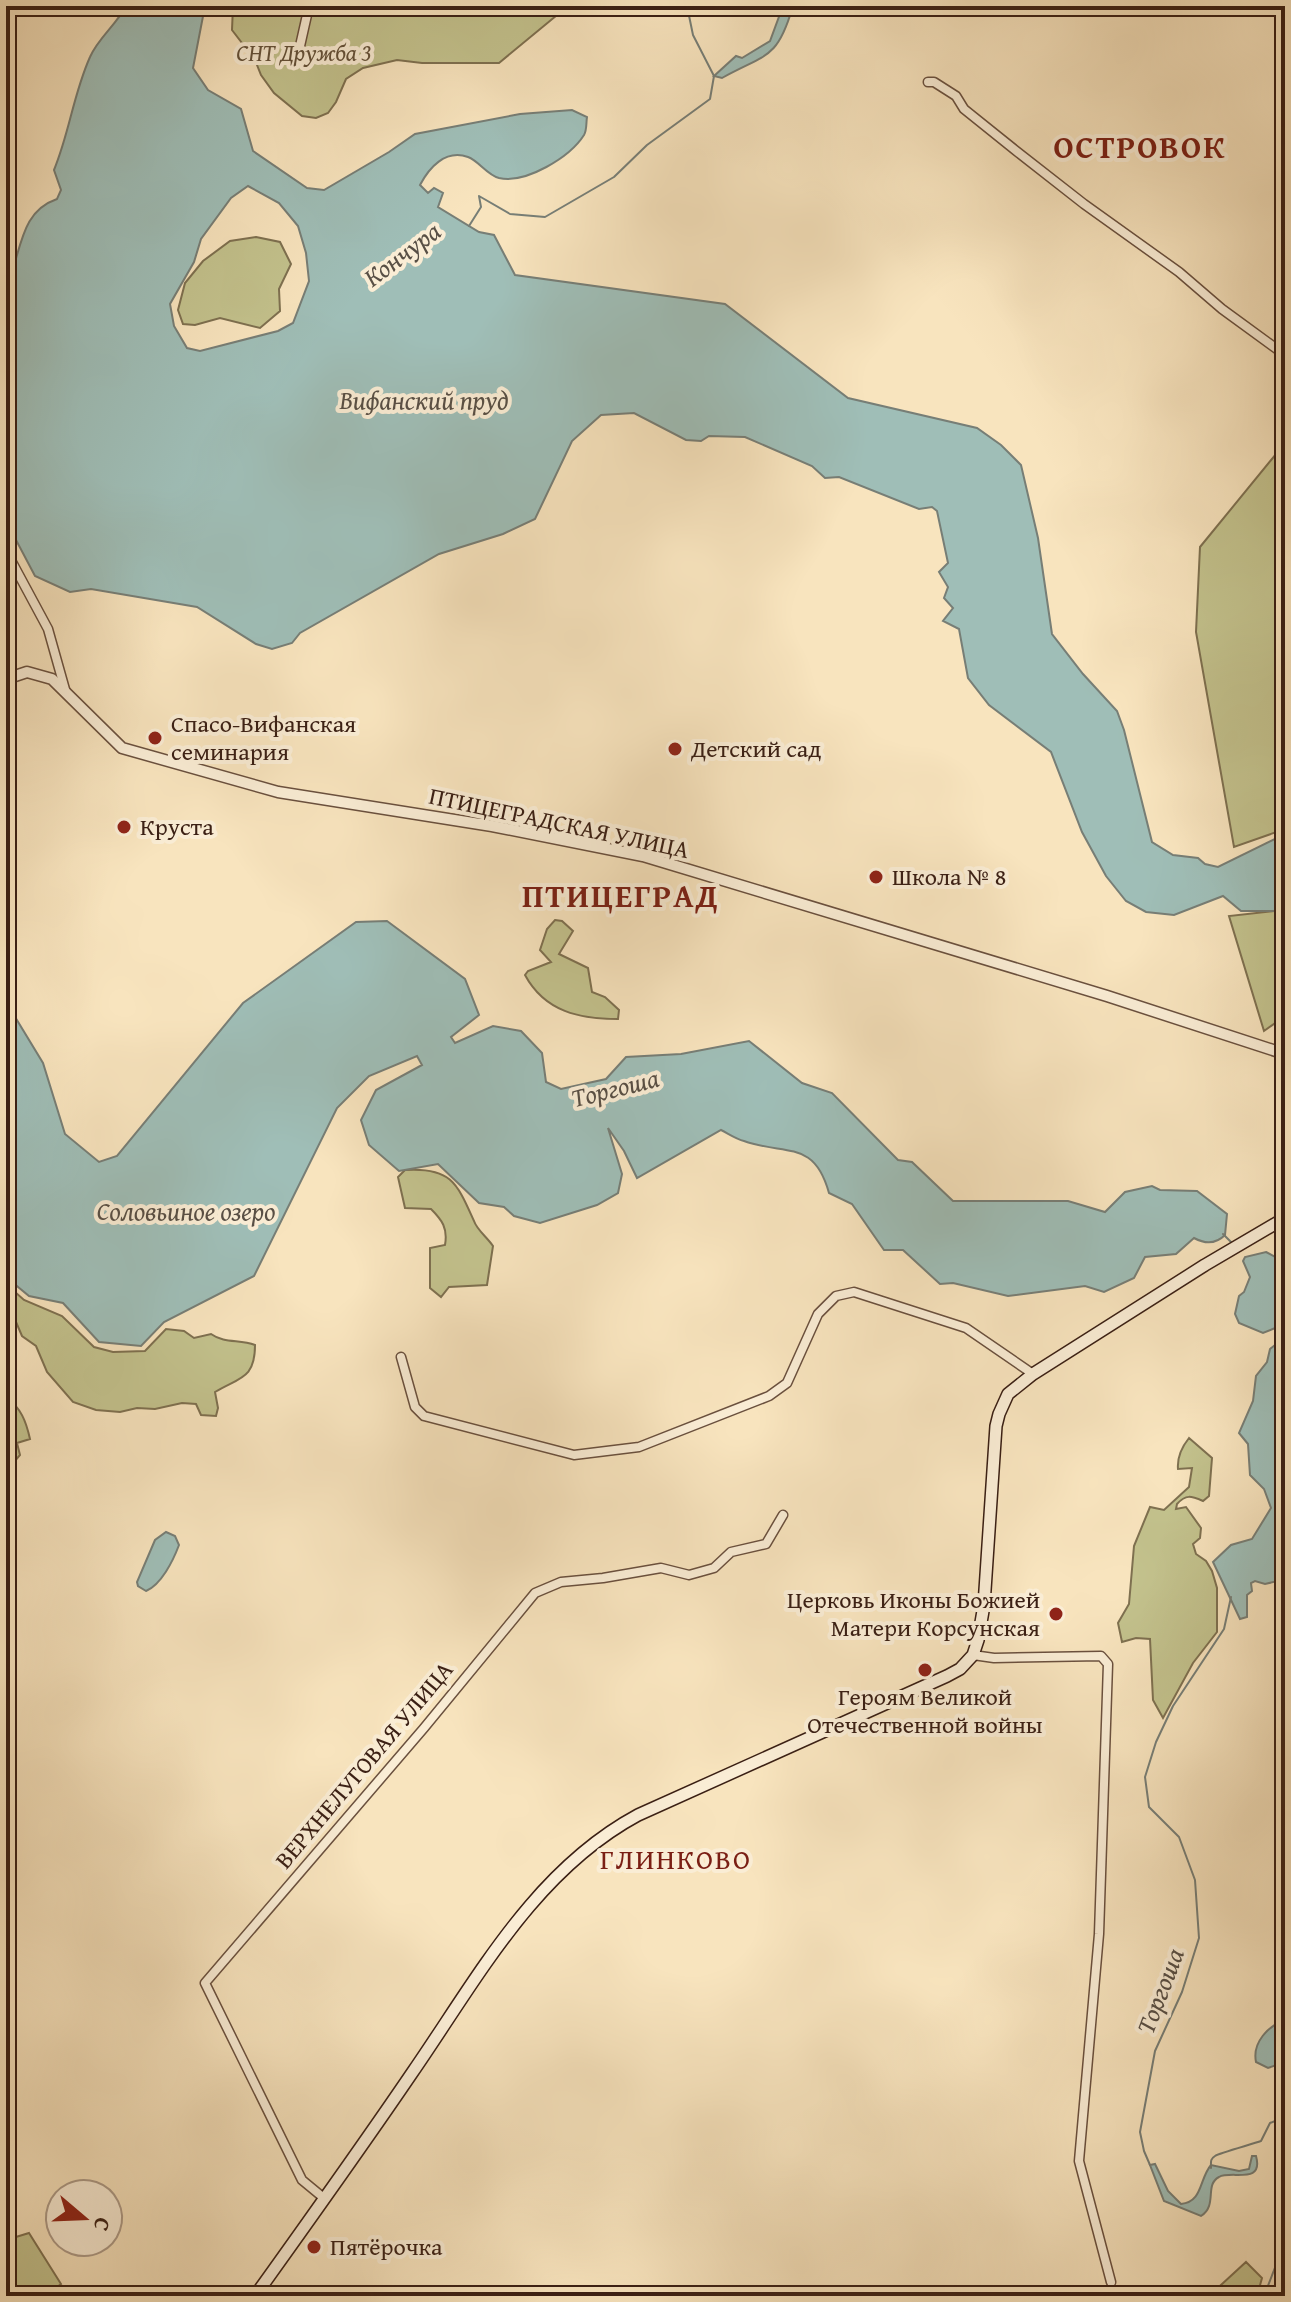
<svg xmlns="http://www.w3.org/2000/svg" width="1291" height="2302" font-family="'Gentium Book Plus',serif">
<rect width="100%" height="100%" fill="#f8e4be"/>
<filter id="stains"><feTurbulence type="fractalNoise" baseFrequency=".0025" numOctaves="4"/><feColorMatrix values="0 0 0 0 .2 0 0 0 0 .09 0 0 0 0 .02 0 0 0 .5 -.17"/></filter>
<radialGradient id="worn" r=".72"><stop offset=".6" stop-color="#630" stop-opacity="0"/><stop offset="1" stop-color="#630" stop-opacity=".3"/></radialGradient>
<path fill="#c3c28d" stroke="#7e7050" stroke-width="2" d="M233 6H568L499 63H422L397 60 363 68 346 79 336 102 328 113 316 118 302 116 274 93 261 75 255 60 232 30Z
M256 237 280 242 291 264 279 289 280 311 260 328 220 318 195 325 183 324 178 310 185 283 203 261 230 241Z
M1285 443V829L1234 847 1196 632 1200 547Z
M1285 904V1016L1264 1031 1229 916 1274 911Z
M555 920 562 921 573 931 559 954 588 968 592 992 605 997 619 1010 618 1019C580 1019 545 1012 525 975L528 971 551 962 540 950 547 929Z
M405 1170C451 1167 457 1183 474 1221 477 1230 487 1237 493 1246L487 1285 449 1287 441 1297 430 1288V1248L445 1245C448 1228 442 1220 431 1209L405 1208 398 1177Z
M6 1284 24 1300 62 1316 94 1347 113 1352 145 1351 166 1329 184 1331 194 1338 211 1334C225 1344 239 1339 255 1345 255 1379 240 1377 215 1392L218 1408 216 1416 201 1415 196 1404 182 1403 155 1409 137 1408 120 1412 96 1410 73 1402 47 1372 36 1346 22 1336 16 1322 15 1303 6 1292Z
M6 1397C21 1408 26 1421 30 1439L17 1443 20 1455 9 1468 6 1467Z
M1189 1438 1212 1458 1209 1496 1203 1501C1191 1496 1186 1494 1177 1504L1176 1509 1186 1507 1201 1528 1200 1538 1193 1544 1196 1554 1206 1561 1212 1571 1217 1588V1632L1193 1663 1163 1718 1153 1700 1150 1639 1136 1638 1122 1642 1118 1623 1129 1604 1134 1546 1150 1507 1164 1510 1189 1487 1192 1468 1178 1469C1177 1457 1181 1448 1189 1438Z
M29 2233 61 2284 46 2296H6V2240Z
M1246 2262 1262 2278 1257 2296H1209Z"/>
<path fill="#9fbeb7" stroke="#777e76" stroke-width="2" fill-rule="evenodd" d="M126 6H205L193 68 208 90 241 109 253 151 307 188 324 190 389 152 415 134 520 114 572 110 587 117C586 123 587 130 584 135 570 157 526 184 499 178 487 175 479 161 468 157 445 149 429 168 420 185L428 193 434 188 443 193 438 207 479 232 494 235 515 275 725 304 848 398 977 428 1001 445 1021 465 1038 538 1052 634 1083 674 1117 711 1124 730 1152 842 1173 855 1198 858 1205 864 1218 867 1285 834V904L1274 911H1241L1223 896 1174 915 1146 912 1126 901 1106 876 1082 832 1051 752 989 705 968 678 959 629 943 621 953 608 944 598 948 587 939 572 948 563 937 511 932 507 919 509 839 477 825 478 812 466 745 437 709 436 701 441 686 440 634 413 601 415 572 441 535 519 503 534 439 554 300 633 292 643 272 649 256 644 197 607 91 589 70 592 35 576 6 521V265L15 262C23 234 28 209 57 199L61 190 54 170C70 131 73 95 90 57 98 38 117 24 126 6ZM248 186 279 203 298 226 306 253 309 281 293 323 278 331 200 351 187 348 174 326 170 304 194 262 201 239 231 198Z
M792 9C777 60 765 54 722 78L714 76 736 56 742 58 770 41 780 14Z
M387 921 465 979 479 1015 451 1037 455 1043 493 1026 521 1031 542 1053 546 1082 561 1089 606 1079 626 1057 681 1054 749 1041 802 1083 832 1093 898 1160 912 1162 953 1201H1068L1105 1212 1125 1192 1152 1186 1160 1190 1197 1191 1227 1214 1225 1235C1216 1244 1205 1244 1194 1238L1176 1254 1145 1257 1134 1278 1104 1292 1085 1286 1008 1296 953 1283 940 1284 903 1250H884L852 1204 829 1193C814 1139 786 1156 744 1141 736 1139 729 1134 721 1130L637 1178 624 1151 608 1128 622 1174 618 1193 597 1205 540 1223 514 1216 504 1207 479 1203 438 1164 399 1171 369 1145 361 1120 376 1090 422 1065 417 1056 369 1076 337 1108 254 1276 164 1322 141 1346 99 1342 63 1303 29 1296 6 1277V1002L43 1063 65 1134 99 1162 117 1156 243 1003 356 922Z
M1266 1252 1285 1262V1324L1263 1333 1239 1323 1235 1314 1239 1296 1244 1292 1250 1277 1243 1261 1245 1257Z
M1285 1337V1546L1278 1581 1265 1584 1255 1581 1251 1583 1252 1591 1247 1595V1617L1240 1619 1213 1562 1231 1545 1252 1539 1271 1508 1264 1489 1250 1475 1248 1444 1239 1433 1253 1401 1256 1376 1267 1362 1270 1349Z
M166 1532 175 1536 179 1545C173 1561 161 1585 146 1591L138 1586 137 1582 155 1540Z
M1285 2019V2062L1268 2068 1256 2062C1252 2042 1268 2027 1285 2019Z
M1252 2156H1256C1264 2185 1231 2170 1219 2177 1204 2185 1218 2205 1201 2216L1164 2201 1150 2165 1155 2164 1168 2191 1181 2204C1203 2202 1199 2179 1211 2165L1239 2171 1249 2169Z"/>
<g fill="none" stroke-linecap="round" stroke-linejoin="round">
<path stroke="#777e76" stroke-width="2" d="M469 226 481 207 479 196 510 214 545 217 614 177 647 145 710 99 714 76 693 35 687 6
M1223 1234 1232 1243
M1150 2165 1144 2151 1140 2132 1155 2051 1182 1992 1199 1938 1195 1880 1179 1837 1149 1807 1145 1777 1156 1742 1173 1706 1224 1629 1231 1597
M1211 2168C1211 2162 1210 2159 1215 2156 1219 2153 1253 2144 1261 2141L1270 2123 1285 2117
M1264 2296 1285 2242"/>
<g stroke="#6a503e" stroke-width="11">
<path id="minor" d="M300 46 309 6
M928 82H934L956 96 964 109 1015 150 1084 204 1179 272 1222 309 1285 355
M6 551 48 629 66 693
M401 1357 415 1407 424 1416 574 1455 639 1447 769 1396 787 1383 818 1314 836 1296 854 1292 966 1328 1033 1374
M973 1655 994 1658 1101 1656 1108 1664 1099 1934 1079 2161 1111 2282
M325 2199 302 2180 205 1983 424 1728 535 1593 561 1582 603 1578 661 1568 689 1575 714 1568 731 1552 766 1544 783 1515"/>
</g>
<g stroke="#6a503e" stroke-width="13">
<path id="tertiary" d="M6 679 27 672 52 679 122 748 278 792 492 826 643 856 1107 996 1285 1054"/>
</g>
<g stroke="#3a1f14" stroke-width="14">
<path id="secondary" d="M255 2296C308 2222 361 2148 412 2073 477 1979 534 1871 638 1815L947 1676 960 1669 973 1655 978 1640 984 1605 996 1426 999 1414 1008 1394 1033 1374 1205 1265 1285 1218"/>
</g>
<use href="#minor" stroke="#faedd5" stroke-width="8"/>
<use href="#tertiary" stroke="#faedd5" stroke-width="10"/>
<use href="#secondary" stroke="#faedd5" stroke-width="11"/>
</g>
<g fill="#8f2418" stroke="#faedd5" stroke-width="3">
<circle cx="155" cy="738" r="8"/>
<circle cx="675" cy="749" r="8"/>
<circle cx="124" cy="827" r="8"/>
<circle cx="876" cy="877" r="8"/>
<circle cx="1056" cy="1614" r="8"/>
<circle cx="925" cy="1670" r="8"/>
<circle cx="314" cy="2247" r="8"/>
</g>
<g text-anchor="middle" stroke-width="8" stroke-linejoin="round" paint-order="stroke">
<g font-size="24" font-style="italic" fill="#635038" stroke="#faedd5">
<text x="304" y="61">СНТ Дружба 3</text>
</g>
<g font-size="24" fill="#3a1f14" stroke="#faedd5" text-anchor="start">
<text x="171" y="732">Спасо-Вифанская<tspan x="171" dy="28">семинария</tspan></text>
<text x="691" y="757">Детский сад</text>
<text x="140" y="835">Круста</text>
<text x="892" y="885">Школа № 8</text>
<text x="1040" y="1608" text-anchor="end">Церковь Иконы Божией<tspan x="1040" dy="28">Матери Корсунская</tspan></text>
<text x="925" y="1705" text-anchor="middle">Героям Великой<tspan x="925" dy="28">Отечественной войны</tspan></text>
<text x="330" y="2255">Пятёрочка</text>
</g>
<g font-size="24" fill="#3a1f14" stroke="#faedd5">
<text transform="translate(559 823) rotate(12)" y="8">ПТИЦЕГРАДСКАЯ УЛИЦА</text>
<text transform="translate(364 1765) rotate(-50)" y="8">ВЕРХНЕЛУГОВАЯ УЛИЦА</text>
</g>
<g font-size="26" font-style="italic" fill="#584f45" stroke="#faedd5">
<text transform="translate(402 254) rotate(-37)" y="9">Кончура</text>
<text x="424" y="409">Вифанский пруд</text>
<text transform="translate(615 1088) rotate(-14)" y="9">Торгоша</text>
<text x="186" y="1220">Соловьиное озеро</text>
<text transform="translate(1160 1991) rotate(-69)" y="9">Торгоша</text>
</g>
<g font-size="28" letter-spacing="2" fill="#7a1f14" stroke="#faedd5">
<text x="676" y="1869">ГЛИНКОВО</text>
</g>
<g font-size="32" font-weight="bold" letter-spacing="2" fill="#7a1f14" stroke="#faedd5">
<text x="1140" y="158">ОСТРОВОК</text>
<text x="621" y="907">ПТИЦЕГРАД</text>
</g>
</g>
<rect width="1291" height="2302" fill="none" stroke="#f8e4be" stroke-width="32"/>
<rect x="8" y="8" width="1275" height="2286" fill="none" stroke="#3a1f14" stroke-width="4"/>
<rect x="16" y="16" width="1259" height="2270" fill="none" stroke="#3a1f14" stroke-width="2"/>
<g transform="translate(84 2218) rotate(109)"><circle r="38" fill="#faedd5" stroke="#ad9b88" stroke-width="2"/>
<path d="M0-6L14 30L0 20L-14 30Z" fill="#8f2418"/>
<text y="-12" font-size="22" font-weight="bold" text-anchor="middle" fill="#3a1f14">С</text>
</g>
<rect width="100%" height="100%" filter="url(#stains)"/>
<rect width="100%" height="100%" fill="url(#worn)"/>
</svg>
